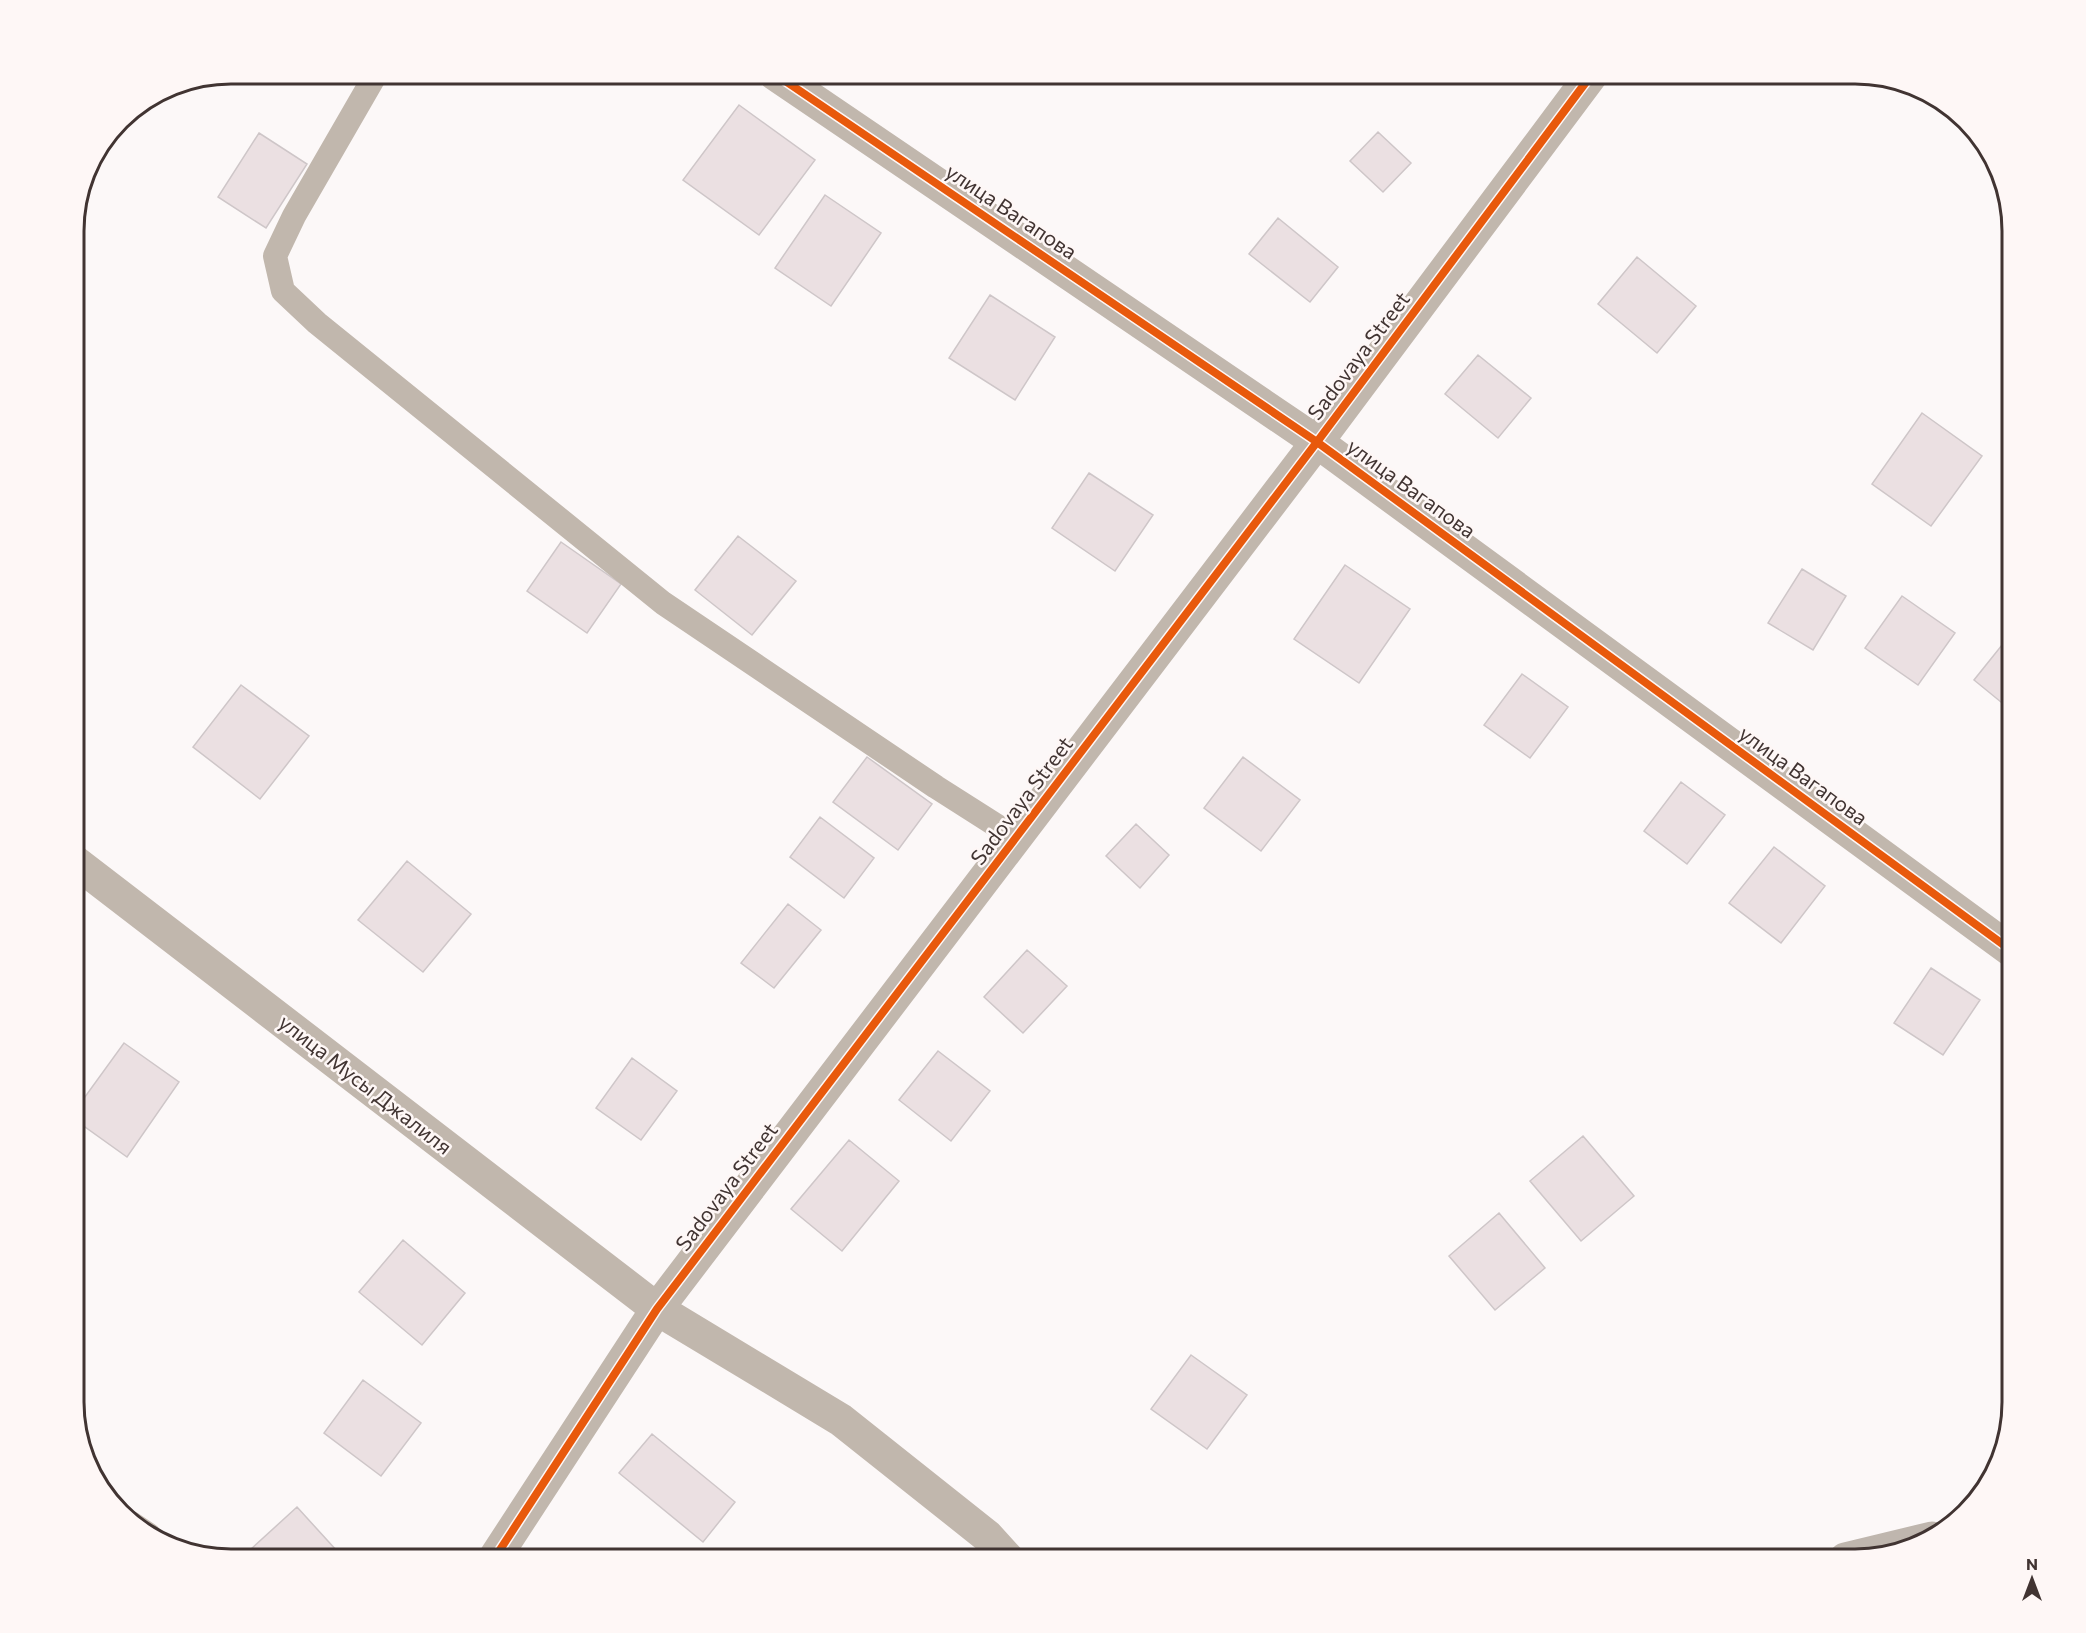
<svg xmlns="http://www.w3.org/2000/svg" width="2086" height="1633" font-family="Commissioner,sans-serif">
<rect width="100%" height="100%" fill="#fcf8f8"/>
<path fill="#ebe0e2" stroke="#cec6c8" stroke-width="1.5" d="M739 105 815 160 759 235 683 180Z
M1378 132 1411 163 1383 192 1350 161Z
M259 133 307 164 266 228 218 197Z
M825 195 881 233 831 306 775 268Z
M1278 218 1338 267 1310 302 1249 254Z
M1637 257 1696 306 1657 353 1598 304Z
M990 295 1055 337 1015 400 949 358Z
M1478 355 1531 398 1498 438 1445 394Z
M1922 413 1982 456 1931 526 1872 484Z
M1089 473 1153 515 1115 571 1052 528Z
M738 536 796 581 752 635 695 590Z
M561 542 621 584 587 633 527 591Z
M1345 565 1410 609 1359 683 1294 639Z
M1802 569 1846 596 1813 650 1768 623Z
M1902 596 1955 633 1918 685 1865 648Z
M2006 640 2012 645V711L1974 680Z
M1522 674 1568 707 1530 758 1484 725Z
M241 685 309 736 260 799 193 747Z
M867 757 932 804 898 850 833 802Z
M1243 757 1300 800 1261 851 1204 808Z
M1681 782 1725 815 1687 864 1644 831Z
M820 817 874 858 844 898 790 857Z
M1136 824 1169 855 1140 888 1106 856Z
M1774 847 1825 886 1781 943 1729 903Z
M407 861 471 914 423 972 358 920Z
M788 904 821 930 774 988 741 963Z
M1027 950 1067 986 1023 1033 984 997Z
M1931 968 1980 1000 1943 1055 1894 1023Z
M124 1043 179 1082 127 1157 74 1119V1112Z
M938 1051 990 1091 951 1141 899 1100Z
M632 1058 677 1091 641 1140 596 1108Z
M1583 1136 1634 1196 1581 1241 1530 1181Z
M849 1140 899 1181 842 1251 791 1209Z
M1499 1213 1545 1268 1495 1310 1449 1256Z
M403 1240 465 1293 422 1345 359 1292Z
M1191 1355 1247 1395 1207 1449 1151 1409Z
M363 1380 421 1423 381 1476 324 1433Z
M652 1434 735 1502 703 1542 619 1473Z
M297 1507 337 1551 327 1559H259L250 1550Z"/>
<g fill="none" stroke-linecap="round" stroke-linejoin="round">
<path stroke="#c1b7ad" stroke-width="24" d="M376 74 294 216 275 256 283 291 317 323 663 603 936 787 1016 838
M131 1523 149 1535"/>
<path stroke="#c1b7ad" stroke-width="33" d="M74 861 657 1309 841 1420 987 1536 1008 1559
M494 1559 657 1309 1317 442 1592 74"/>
<path stroke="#c1b7ad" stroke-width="33" d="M775 74 1317 442 2012 951"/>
<path stroke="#bfb6ae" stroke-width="33" d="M1845 1559 1932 1538"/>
<g stroke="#fef7f6" stroke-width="11">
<path id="cycleway" d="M775 74 1317 442 2012 951
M494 1559 657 1309 1317 442 1592 74"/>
</g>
<use href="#cycleway" stroke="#e8590c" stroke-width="8"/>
</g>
<g text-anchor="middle" stroke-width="5" stroke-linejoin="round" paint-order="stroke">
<g font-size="21" fill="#413432" stroke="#fef7f6">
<text transform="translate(1011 212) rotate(34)" y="7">улица Вагапова</text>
<text transform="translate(1359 356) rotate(-53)" y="7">Sadovaya Street</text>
<text transform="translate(1411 489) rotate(36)" y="7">улица Вагапова</text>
<text transform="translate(1803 776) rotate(36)" y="7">улица Вагапова</text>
<text transform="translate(1022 801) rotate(-53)" y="7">Sadovaya Street</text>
<text transform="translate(365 1085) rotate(38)" y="7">улица Мусы Джалиля</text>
<text transform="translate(727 1187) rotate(-53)" y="7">Sadovaya Street</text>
</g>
</g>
<path d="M0 0H2086V1633H0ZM231 84H1855A147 147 0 0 1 2002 231V1402A147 147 0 0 1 1855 1549H231A147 147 0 0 1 84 1402V231A147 147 0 0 1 231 84Z" fill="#fef7f6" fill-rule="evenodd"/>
<path fill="none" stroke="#413432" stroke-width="3" d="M231 84H1855A147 147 0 0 1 2002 231V1402A147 147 0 0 1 1855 1549H231A147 147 0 0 1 84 1402V231A147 147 0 0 1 231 84Z"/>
<g transform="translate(2032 1579)" stroke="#fef7f6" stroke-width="4.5" paint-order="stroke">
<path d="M0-4.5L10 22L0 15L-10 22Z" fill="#413432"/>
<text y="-9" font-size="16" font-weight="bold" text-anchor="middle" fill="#413432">N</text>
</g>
</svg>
